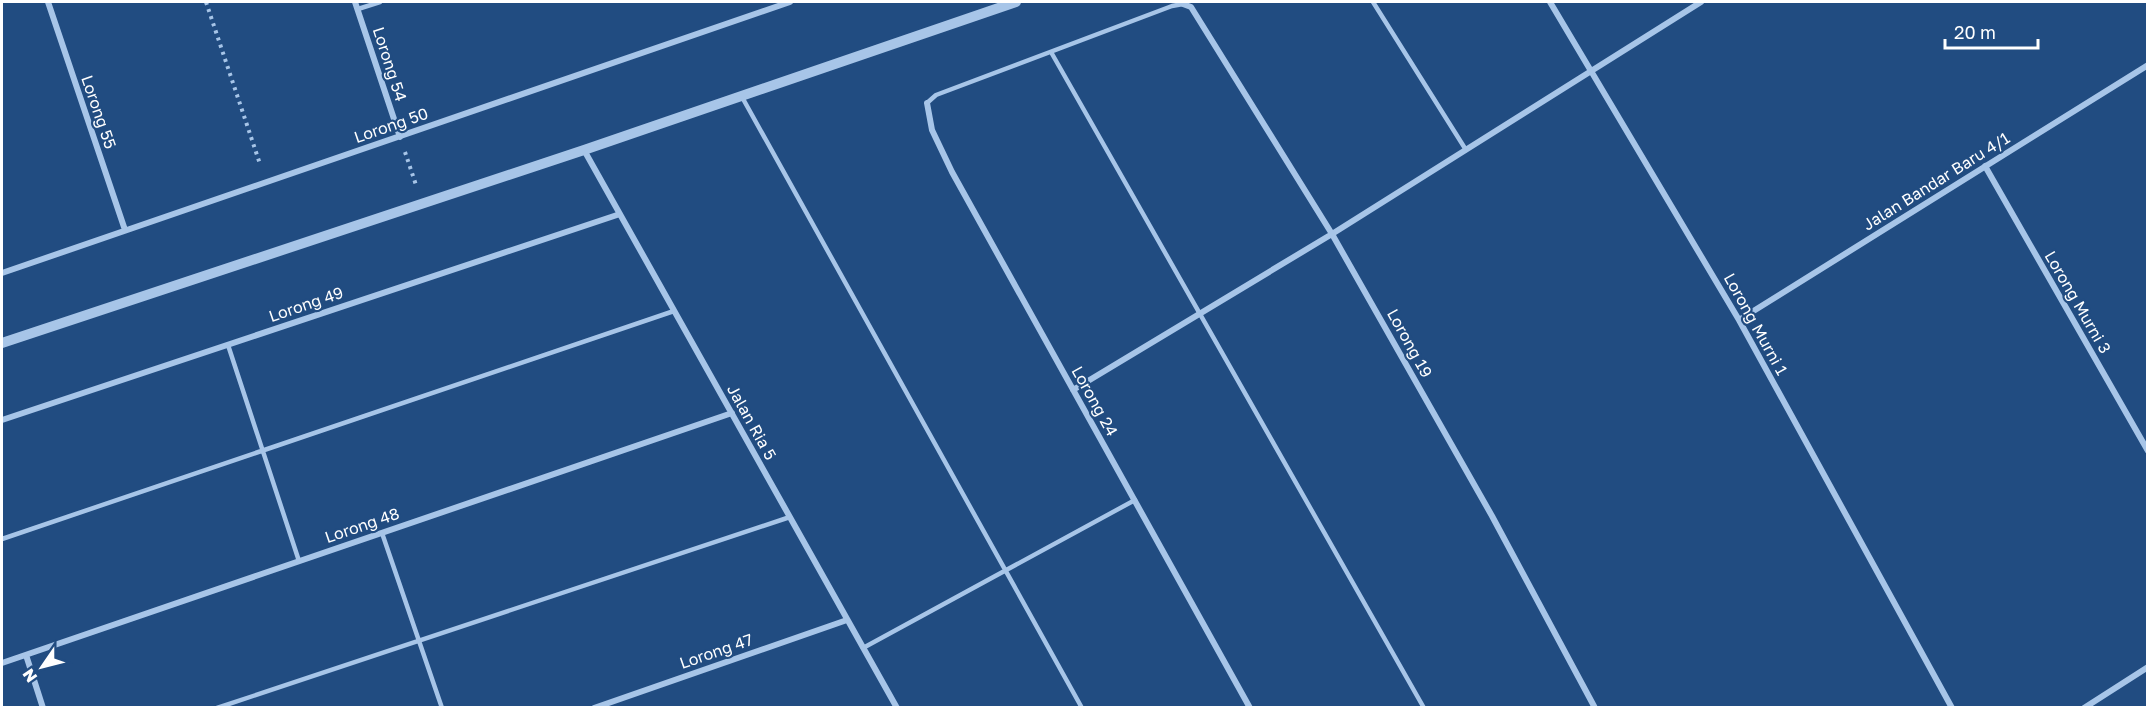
<svg xmlns="http://www.w3.org/2000/svg" width="2149" height="709" font-family="'Golos Text',sans-serif">
  <rect width="100%" height="100%" fill="#214c81"/>
  <g fill="none" stroke-linecap="round" stroke-linejoin="round">
    <path stroke="#a7c5e8" stroke-width="4" stroke-dasharray="3 4.5" stroke-linecap="butt" d="M 206,2 L 260,164
      M 405,152 L 416,185"/>
    <path stroke="#a7c5e8" stroke-width="4.5" d="M 1373,2 L 1466,150
      M 358,9 L 380,2
      M 1051,52 L 1424,708
      M 742,97 L 1082,708
      M 927,103 L 936,95 L 1172,6 L 1183,4
      M 228,345 L 299,561
      M 382,533 L 442,708
      M 2,539 L 674,311
      M 863,648 L 1135,500
      M 217,708 L 790,517"/>
    <path stroke="#a7c5e8" stroke-width="6" d="M 48,2 L 125,230
      M 355,2 L 400,137
      M 1550,2 L 1739,320 L 1952,708
      M 1183,4 L 1191,7 L 1332,234 L 1492,516 L 1595,708
      M 927,103 L 932,130 L 952,172 L 1250,708
      M 584,150 L 897,708
      M 1985,166 L 2148,451
      M 2,273 L 790,2
      M 1739,320 L 2148,65
      M 1073,390 L 1332,234 L 1701,2
      M 2,420 L 620,214
      M 26,655 L 43,708
      M 2,663 L 732,413
      M 594,708 L 847,620
      M 2084,708 L 2148,667"/>
    <path stroke="#a7c5e8" stroke-width="10" d="M 2,343 L 584,150 L 1016,2"/>
  </g>
  <g text-anchor="middle" dominant-baseline="central" stroke-width="4.5" stroke-linejoin="round" paint-order="stroke">
    <g font-size="16" fill="#fff" stroke="#214c81">
      <text transform="translate(390 64) rotate(72)">Lorong 54</text>
      <text transform="translate(99 112) rotate(71)">Lorong 55</text>
      <text transform="translate(391 125) rotate(-19)">Lorong 50</text>
      <text transform="translate(1936 181) rotate(-32)">Jalan Bandar Baru 4/1</text>
      <text transform="translate(2078 302) rotate(60)">Lorong Murni 3</text>
      <text transform="translate(306 304) rotate(-19)">Lorong 49</text>
      <text transform="translate(1756 324) rotate(61)">Lorong Murni 1</text>
      <text transform="translate(1410 343) rotate(61)">Lorong 19</text>
      <text transform="translate(1095 401) rotate(61)">Lorong 24</text>
      <text transform="translate(752 422) rotate(61)">Jalan Ria 5</text>
      <text transform="translate(362 525) rotate(-19)">Lorong 48</text>
      <text transform="translate(716 651) rotate(-19)">Lorong 47</text>
    </g>
  </g>
  <rect width="2149" height="709" fill="none" stroke="#ffffff" stroke-width="6"/>
  <g transform="translate(42 667) rotate(235)" stroke="#214c81" stroke-width="4.5" paint-order="stroke">
  <path d="M0-4.5L10 22L0 15L-10 22Z" fill="#ffffff"/>
  <text y="-9" font-size="16" font-weight="bold" text-anchor="middle" fill="#ffffff">N</text>
  </g>
  <path d="M1945 39v9h93v-9" fill="none" stroke="#ffffff" stroke-width="3"/>
  <text x="1954" y="39" font-size="18" fill="#ffffff" stroke="#214c81" stroke-width="4.5" paint-order="stroke">20 m</text>
</svg>
